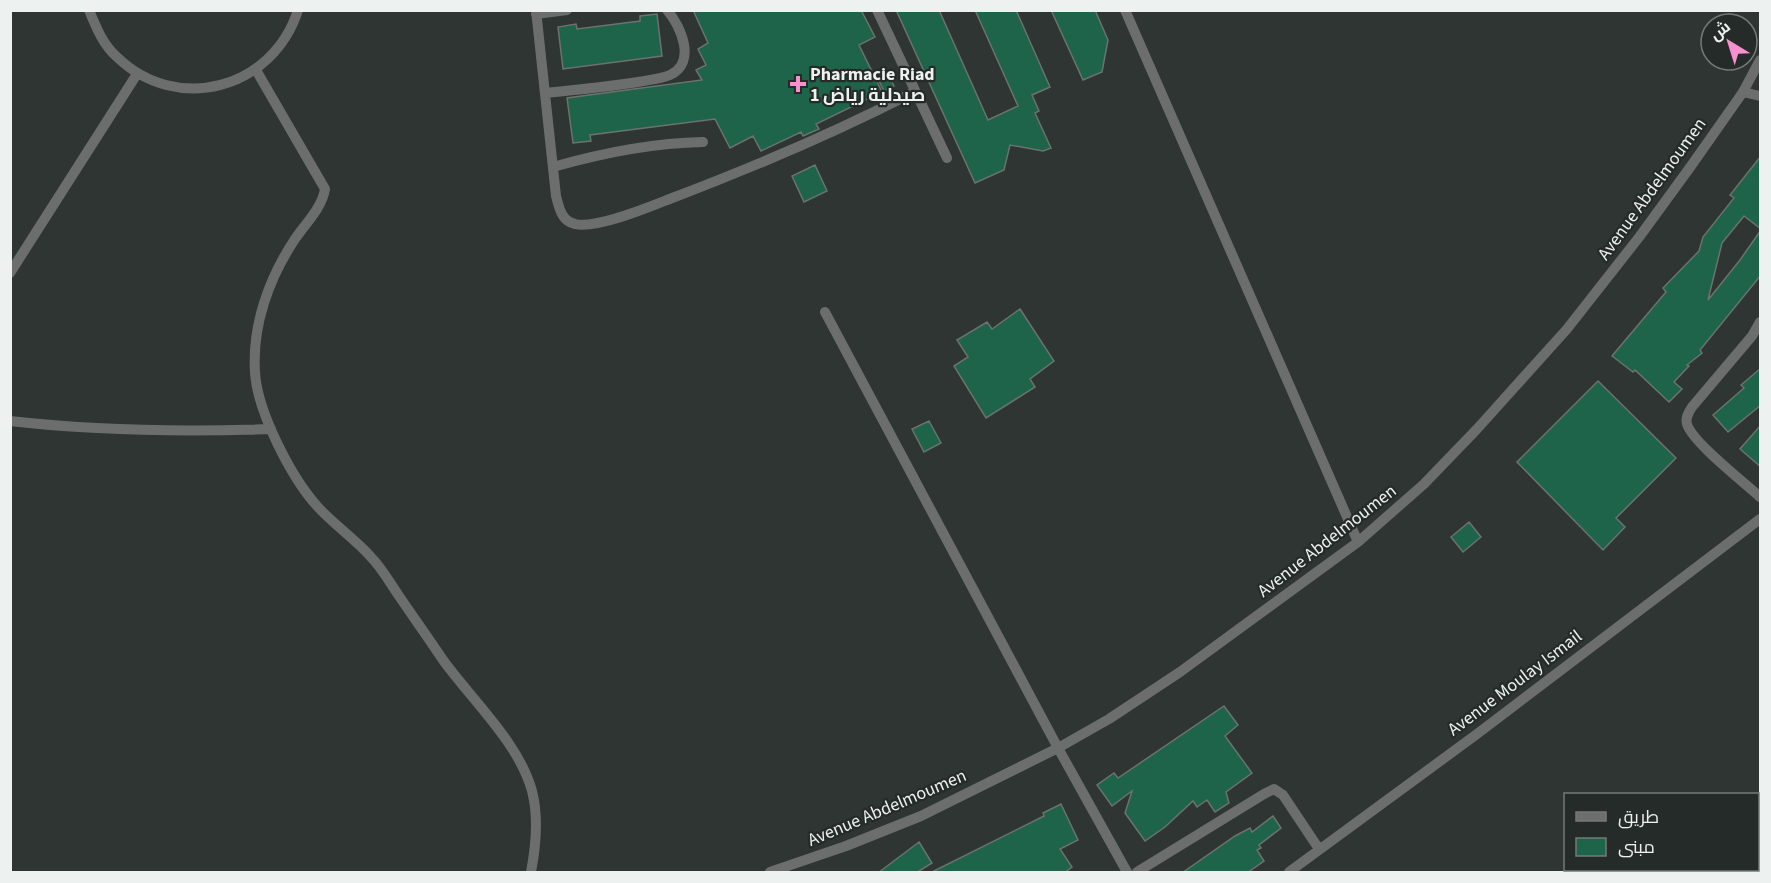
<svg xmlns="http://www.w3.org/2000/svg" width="1771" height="883" font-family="'Source Sans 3',Cairo,sans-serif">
  <rect width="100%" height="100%" fill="#2e3532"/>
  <path fill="#1e644b" stroke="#6b726f" stroke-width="1.5" d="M 693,10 L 861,10 L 875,37 L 859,45 L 882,92 L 816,124 L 819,129 L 803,136 L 801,132 L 761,151 L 753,136 L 730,148 L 715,119 L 590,135 L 591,141 L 573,143 L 567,98 L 702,80 L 696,70 L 706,65 L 698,49 L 708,43 Z
    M 896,10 L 939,10 L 988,120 L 1018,106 L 975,10 L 1016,10 L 1050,87 L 1032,95 L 1039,111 L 1035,113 L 1051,148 L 1043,151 L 1010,145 L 1004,170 L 975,183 Z
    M 1051,10 L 1095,10 L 1108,40 L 1102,72 L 1083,80 Z
    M 657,14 L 662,56 L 563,69 L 558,27 L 576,24 L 577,29 L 640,21 L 640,16 Z
    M 889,76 L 894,86 L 884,91 L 879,81 Z
    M 1761,156 L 1761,229 L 1744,216 L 1722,243 L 1708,300 L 1740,260 L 1761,230 L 1761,275 L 1700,350 L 1702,353 L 1687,365 L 1689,366 L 1674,382 L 1682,389 L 1669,402 L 1635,370 L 1633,372 L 1612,356 L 1666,292 L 1663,288 L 1699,251 L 1703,237 L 1734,198 L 1730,195 Z
    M 815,165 L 827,191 L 804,202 L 792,176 Z
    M 1020,309 L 1054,361 L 1030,379 L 1035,387 L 986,418 L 954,366 L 968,357 L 957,340 L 987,322 L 992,329 Z
    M 1761,368 L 1761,405 L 1728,432 L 1713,415 L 1744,388 L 1741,385 Z
    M 1598,381 L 1676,458 L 1616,518 L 1625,527 L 1603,550 L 1517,462 Z
    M 929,421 L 941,443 L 924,452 L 912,429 Z
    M 1761,425 L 1761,467 L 1740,449 Z
    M 1469,522 L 1481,537 L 1463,552 L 1451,537 Z
    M 1224,706 L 1238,725 L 1225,736 L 1252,773 L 1226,792 L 1229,803 L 1215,812 L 1207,800 L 1197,807 L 1193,801 L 1165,827 L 1145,841 L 1125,813 L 1132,791 L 1112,806 L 1097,785 L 1114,773 L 1118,778 Z
    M 1061,804 L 1078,840 L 1060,849 L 1072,867 L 1064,873 L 930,873 L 1044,816 L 1043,813 Z
    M 1273,816 L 1281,828 L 1259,845 L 1261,848 L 1257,850 L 1264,861 L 1247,873 L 1182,873 L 1235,836 L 1250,828 L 1252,832 Z
    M 919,842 L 932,863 L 916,873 L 878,873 Z"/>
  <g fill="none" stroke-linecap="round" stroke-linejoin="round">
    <path stroke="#6b6e6d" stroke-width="10" d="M 89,10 C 96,27 103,45 117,57 C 177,115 273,89 298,10
      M 536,10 L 556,196 C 559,207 561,221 575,224 C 595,229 647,208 667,200 C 752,168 834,133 914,92
      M 877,10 L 947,158
      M 1125,10 L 1358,542
      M 536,14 L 567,10
      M 256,70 L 325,189 C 322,208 305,224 295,239 C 269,278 252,325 255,372 C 257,411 291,477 317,506 C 333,524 354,538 370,556 C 382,568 390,583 399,596 C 414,618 429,639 443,660 C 472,700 519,743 532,791 C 539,818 536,846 531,872
      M 1743,92 L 1760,96
      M 545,93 C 576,90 607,87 638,82 C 648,80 661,79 670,75 C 697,63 681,26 667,10
      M 553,167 C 602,153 651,143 703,142
      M 10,273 L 137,74
      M 825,312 L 1058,748 L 1127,872
      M 1760,322 L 1752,336 L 1692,407 C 1689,412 1685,417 1687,424 C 1692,442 1745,483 1760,497
      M 10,421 C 98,431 184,432 271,429
      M 770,872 L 846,846 L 921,816 L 1058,748 L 1109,719 L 1180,672 L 1358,542 L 1424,484 L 1477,429 L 1567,329 L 1640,236 L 1691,166 L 1743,92 L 1760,60
      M 1137,872 L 1264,794 L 1274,789 L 1283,795 L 1319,849
      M 1289,872 L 1477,734 L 1760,519"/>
  </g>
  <path fill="#f790ce" stroke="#252b28" stroke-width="2" d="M795 75h6v6h6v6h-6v6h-6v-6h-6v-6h6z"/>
  <g text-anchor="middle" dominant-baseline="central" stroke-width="4.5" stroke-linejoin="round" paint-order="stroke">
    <g font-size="18" font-weight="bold" fill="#edf1ef" stroke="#252b28" text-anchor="start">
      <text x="810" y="74">Pharmacie Riad<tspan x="810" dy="21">1 صيدلية رياض</tspan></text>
    </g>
    <g font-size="18" fill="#edf1ef" stroke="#252b28">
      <text transform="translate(1652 189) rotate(-54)">Avenue Abdelmoumen</text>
      <text transform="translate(1327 541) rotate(-38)">Avenue Abdelmoumen</text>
      <text transform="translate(1515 683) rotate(-37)">Avenue Moulay Ismail</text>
      <text transform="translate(887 808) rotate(-23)">Avenue Abdelmoumen</text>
    </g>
  </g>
  <rect width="1771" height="883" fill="none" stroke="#edf1ef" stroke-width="24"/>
  <rect x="1564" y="793" width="195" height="78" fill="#252b28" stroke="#757a78" stroke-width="1.5"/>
  <rect x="1576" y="812" width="30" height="9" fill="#6b6e6d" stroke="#757a78" stroke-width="1.5"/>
  <text x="1618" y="823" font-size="18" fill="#edf1ef">طريق</text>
  <rect x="1576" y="838" width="30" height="18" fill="#1e644b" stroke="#757a78" stroke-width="1.5"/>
  <text x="1618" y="853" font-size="18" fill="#edf1ef">مبنى</text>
  <g transform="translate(1729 42) rotate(322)"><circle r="28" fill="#252b28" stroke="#757a78" stroke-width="1.5"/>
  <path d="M0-4.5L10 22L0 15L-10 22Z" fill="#f790ce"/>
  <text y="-9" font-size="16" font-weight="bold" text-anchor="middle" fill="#edf1ef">ش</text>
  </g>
</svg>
